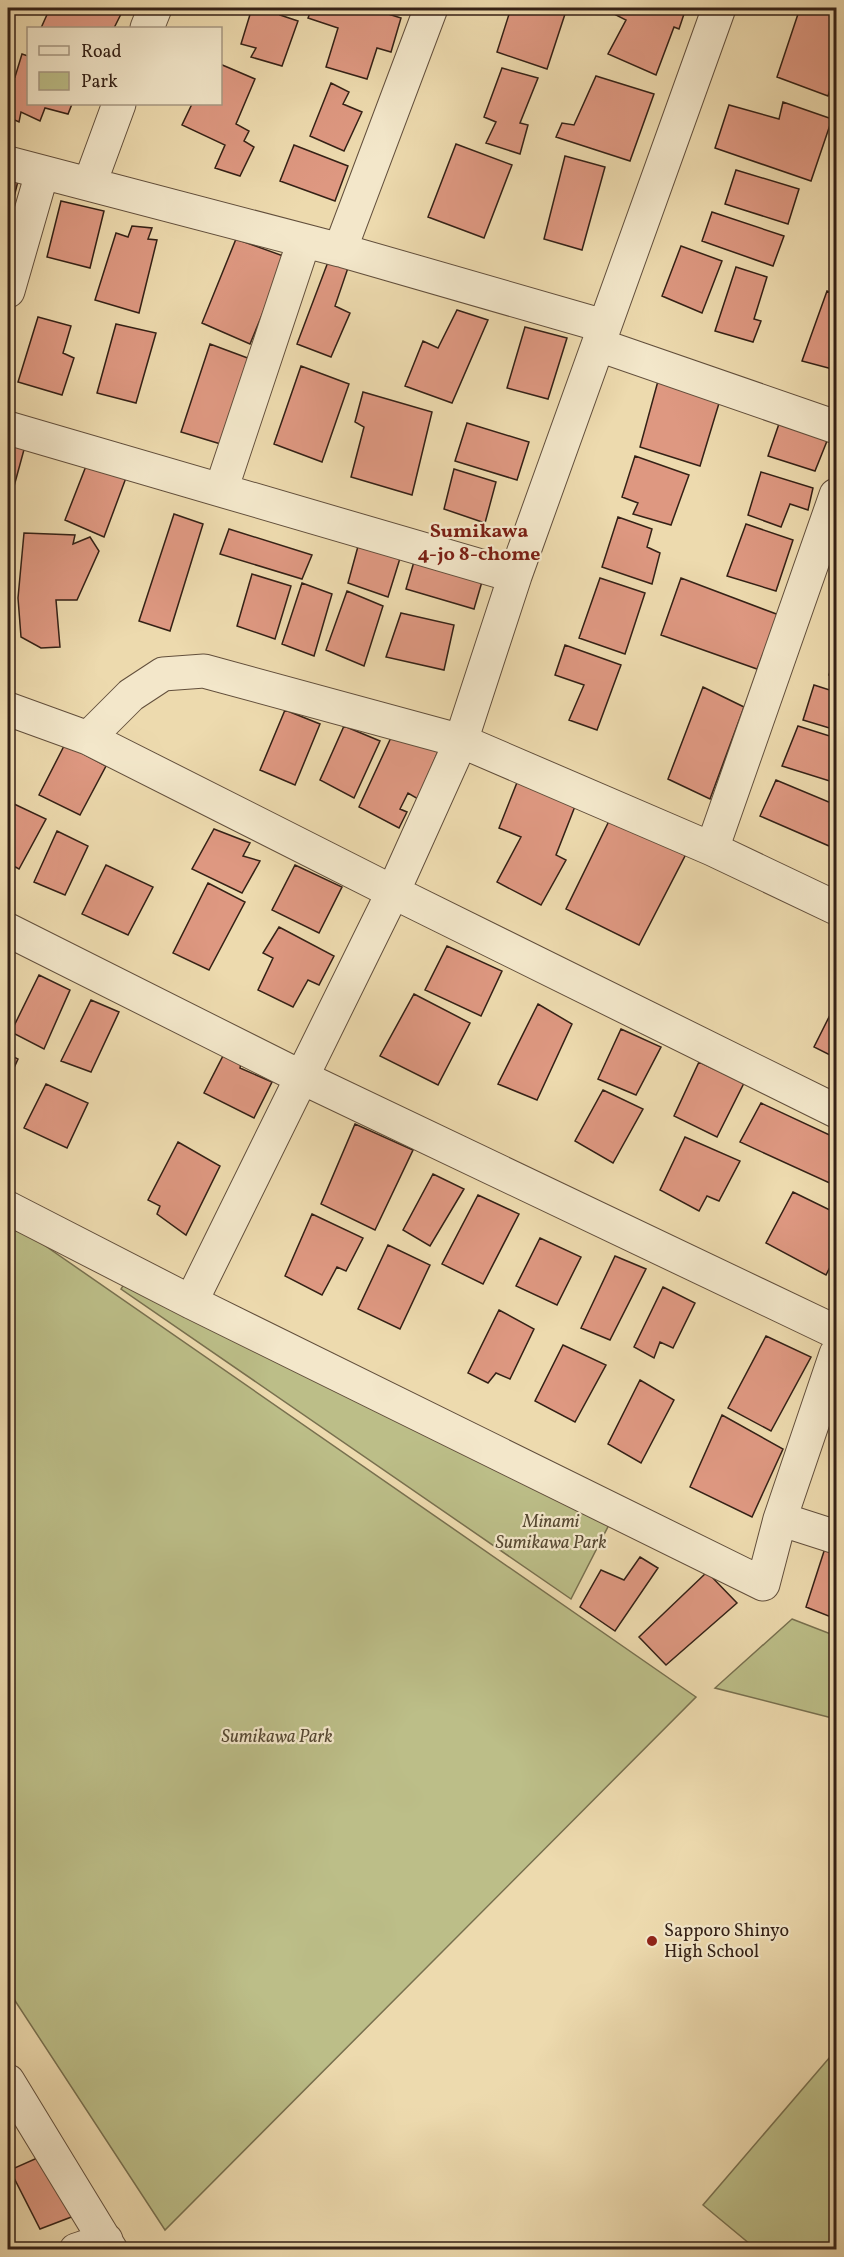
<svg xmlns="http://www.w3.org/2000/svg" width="844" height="2257" font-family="Vollkorn,serif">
  <rect width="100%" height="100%" fill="#eddaae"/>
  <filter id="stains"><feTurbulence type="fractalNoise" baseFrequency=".00333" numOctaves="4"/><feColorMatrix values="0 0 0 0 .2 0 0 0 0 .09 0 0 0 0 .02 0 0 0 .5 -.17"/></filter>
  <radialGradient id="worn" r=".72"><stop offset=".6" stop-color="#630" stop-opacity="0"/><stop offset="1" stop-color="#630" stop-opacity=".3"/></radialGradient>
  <path fill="#bcbe88" stroke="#78704f" stroke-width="1.5" d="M 8,1220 L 696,1697 L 165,2230 L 8,1990 Z
    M 135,1267 L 614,1515 L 571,1599 L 121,1289 Z
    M 792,1619 L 836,1636 L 836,1719 L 715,1688 Z
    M 836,2050 L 836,2249 L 756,2249 L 703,2205 Z"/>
  <path fill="#de9881" stroke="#342116" stroke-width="1.5" d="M 8,8 L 16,8 L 8,35 Z
    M 50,8 L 124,8 L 114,28 L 41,28 Z
    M 252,8 L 283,8 L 280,15 L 298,21 L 282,66 L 251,57 L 256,48 L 241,44 Z
    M 312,8 L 369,8 L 401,18 L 391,52 L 377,48 L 367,79 L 326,67 L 338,28 L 308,18 Z
    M 511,8 L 567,8 L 547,69 L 497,52 Z
    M 612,8 L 686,8 L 679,29 L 674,27 L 656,75 L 608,54 L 626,20 L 610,12 Z
    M 800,8 L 836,8 L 836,71 L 828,96 L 777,77 Z
    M 22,54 L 28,56 L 28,104 L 72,104 L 68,114 L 45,108 L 40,121 L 21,112 L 19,122 L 8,117 L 8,74 L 15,77 Z
    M 220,64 L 255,79 L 236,124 L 249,131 L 244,141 L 254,147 L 240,176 L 215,168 L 225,145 L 182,125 L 192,104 L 220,104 Z
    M 502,68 L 538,78 L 520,123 L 528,125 L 520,154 L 486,143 L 496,122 L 484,117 Z
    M 596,76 L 654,94 L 630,161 L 556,137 L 562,123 L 574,125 Z
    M 331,83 L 349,92 L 343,104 L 362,112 L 344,151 L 310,136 Z
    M 783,102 L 832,119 L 811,181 L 715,148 L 729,105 L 779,119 Z
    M 456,144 L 512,165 L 484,238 L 428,217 Z
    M 294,145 L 348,166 L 335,201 L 280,181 Z
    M 565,156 L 605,167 L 582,250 L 544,239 Z
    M 736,170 L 799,189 L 788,224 L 725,204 Z
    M 8,171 L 20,173 L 8,221 Z
    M 61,201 L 104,211 L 90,268 L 47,257 Z
    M 712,212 L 784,236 L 773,266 L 702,241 Z
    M 132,226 L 152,228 L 148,239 L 157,240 L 139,313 L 95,300 L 116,233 L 128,237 Z
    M 236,239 L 286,257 L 250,344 L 202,323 Z
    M 681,246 L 722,261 L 702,313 L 662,296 Z
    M 331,254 L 350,262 L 335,306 L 350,313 L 331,357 L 297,344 Z
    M 736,267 L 767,277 L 754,319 L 761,321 L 753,342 L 715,331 Z
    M 827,291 L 836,295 L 836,370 L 802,361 Z
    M 457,310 L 488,320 L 452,403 L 405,386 L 423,341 L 438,348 Z
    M 38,317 L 71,326 L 63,353 L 74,358 L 62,395 L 18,382 Z
    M 116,324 L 156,333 L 136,403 L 97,393 Z
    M 525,327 L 567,338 L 548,399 L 507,388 Z
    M 210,344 L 253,360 L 224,445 L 181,432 Z
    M 301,366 L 349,384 L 322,462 L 274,444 Z
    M 658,381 L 720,400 L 700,466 L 640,447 Z
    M 363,392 L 432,412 L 412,495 L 351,477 L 364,427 L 355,422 Z
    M 782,415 L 831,431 L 815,471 L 768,456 Z
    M 8,417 L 31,424 L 13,490 L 8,488 Z
    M 467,423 L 529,442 L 517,480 L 455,461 Z
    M 95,443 L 133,459 L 104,537 L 65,520 Z
    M 635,456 L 689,475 L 671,525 L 633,514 L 638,503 L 622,497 Z
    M 454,469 L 496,482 L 485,523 L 444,509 Z
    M 761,472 L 813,488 L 808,510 L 790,504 L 781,527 L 748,515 Z
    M 174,514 L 203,524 L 170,631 L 139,621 Z
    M 618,517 L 652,529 L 647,547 L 660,553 L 652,584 L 602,567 Z
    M 746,524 L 793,540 L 776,591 L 727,576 Z
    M 363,528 L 406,539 L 388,597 L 348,583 Z
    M 229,529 L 312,555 L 302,579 L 220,554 Z
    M 24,533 L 75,535 L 73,544 L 90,537 L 99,551 L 77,600 L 56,600 L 60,647 L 41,648 L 21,637 L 18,598 Z
    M 418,548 L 486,568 L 474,609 L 406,589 Z
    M 252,574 L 291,586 L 275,639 L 237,626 Z
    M 600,578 L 645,593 L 625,654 L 579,638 Z
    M 681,578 L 779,615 L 757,669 L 661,635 Z
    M 302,583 L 332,594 L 314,656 L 282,644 Z
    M 347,591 L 383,606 L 364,666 L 326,650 Z
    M 401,613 L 454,625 L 444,670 L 386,657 Z
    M 565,645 L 621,665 L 597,730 L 569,720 L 584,685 L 555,675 Z
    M 836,652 L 836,677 L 829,675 Z
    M 814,685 L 836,692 L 836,730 L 803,720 Z
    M 703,687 L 744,707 L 710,799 L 668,779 Z
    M 285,710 L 320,724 L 295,785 L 260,770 Z
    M 400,718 L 442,742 L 418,799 L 408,793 L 400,809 L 407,812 L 399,828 L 359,807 Z
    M 344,726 L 380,741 L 354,798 L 320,780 Z
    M 798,726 L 836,738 L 836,783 L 782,766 Z
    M 65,744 L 106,766 L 80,815 L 39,795 Z
    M 520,775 L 581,791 L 556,855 L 566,860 L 541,905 L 497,882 L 521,837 L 499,828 Z
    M 776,780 L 836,805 L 836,849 L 760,816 Z
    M 12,803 L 46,819 L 19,869 L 8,863 L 8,811 Z
    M 610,819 L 686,854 L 639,945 L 566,909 Z
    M 214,829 L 250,843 L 243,856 L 260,861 L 242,893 L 192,869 Z
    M 57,831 L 88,846 L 65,895 L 34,882 Z
    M 106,865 L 153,887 L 128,935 L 82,914 Z
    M 295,865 L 342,887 L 319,933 L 272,910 Z
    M 208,883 L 245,902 L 209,970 L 173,953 Z
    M 279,927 L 334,956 L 319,985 L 308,980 L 293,1007 L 258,990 L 273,958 L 263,953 Z
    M 447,946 L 502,971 L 481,1016 L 425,990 Z
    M 39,975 L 70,990 L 44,1049 L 11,1032 Z
    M 414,994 L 470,1023 L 438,1085 L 380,1056 Z
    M 91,1000 L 119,1012 L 91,1072 L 61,1061 Z
    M 836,1003 L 836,1058 L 814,1047 Z
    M 538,1004 L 572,1024 L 537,1100 L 498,1084 Z
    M 621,1029 L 661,1047 L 636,1095 L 598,1079 Z
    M 8,1054 L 18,1059 L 8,1081 Z
    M 224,1054 L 242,1059 L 240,1068 L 272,1082 L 254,1118 L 204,1093 Z
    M 699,1062 L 744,1083 L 717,1137 L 674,1116 Z
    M 46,1084 L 88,1103 L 67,1148 L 24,1128 Z
    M 603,1090 L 643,1109 L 613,1163 L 575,1141 Z
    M 761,1103 L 836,1138 L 836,1180 L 834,1185 L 740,1142 Z
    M 355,1124 L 413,1150 L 375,1230 L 321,1204 Z
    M 685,1137 L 740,1161 L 719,1201 L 707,1196 L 699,1211 L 660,1190 Z
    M 178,1142 L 220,1166 L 186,1235 L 157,1214 L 160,1206 L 148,1200 Z
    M 433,1174 L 464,1189 L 430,1246 L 403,1230 Z
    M 793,1192 L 836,1213 L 836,1255 L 826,1275 L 766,1243 Z
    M 478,1195 L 519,1214 L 483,1284 L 442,1264 Z
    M 312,1214 L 363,1238 L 346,1271 L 337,1267 L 322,1295 L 285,1276 Z
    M 540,1238 L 581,1257 L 557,1305 L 516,1286 Z
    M 388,1245 L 430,1265 L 400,1329 L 358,1309 Z
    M 615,1256 L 646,1269 L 610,1340 L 581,1328 Z
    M 663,1287 L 695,1303 L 673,1348 L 660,1342 L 654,1358 L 634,1347 Z
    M 499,1310 L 534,1329 L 510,1379 L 496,1373 L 488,1383 L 468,1373 Z
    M 766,1336 L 811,1357 L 771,1431 L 728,1408 Z
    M 563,1345 L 606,1365 L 575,1422 L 535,1401 Z
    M 640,1380 L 674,1400 L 641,1463 L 608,1444 Z
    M 722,1415 L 783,1449 L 752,1517 L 690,1487 Z
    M 827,1542 L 836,1545 L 836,1619 L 806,1607 Z
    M 640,1557 L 658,1568 L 615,1631 L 580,1607 L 601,1570 L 624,1580 Z
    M 707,1572 L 737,1603 L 666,1665 L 639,1637 Z
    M 53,2151 L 87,2211 L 40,2229 L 10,2170 Z"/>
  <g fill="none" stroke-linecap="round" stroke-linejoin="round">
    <g stroke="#624f3c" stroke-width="35">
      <path id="street" d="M 147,28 L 155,8
        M 8,163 L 340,250 L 604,326
        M 90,183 L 119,104
        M 340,250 L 431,8
        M 8,291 L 42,173
        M 599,345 L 836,427
        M 8,428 L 515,576
        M 221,490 L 304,241
        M 8,709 L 88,738 L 393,892 L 836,1111
        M 88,738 L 131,695 L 163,674 L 204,671 L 461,741 L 712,849 L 836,908
        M 712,849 L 836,495
        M 8,930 L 303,1078 L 836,1332
        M 8,1208 L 191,1302 L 763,1584 L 780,1519 L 836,1354
        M 191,1302 L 393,892 L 461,741 L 515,576 L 719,8
        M 780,1519 L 836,1537
        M 8,2081 L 111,2250
        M 76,2250 L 106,2240"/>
    </g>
    <use href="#street" stroke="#f3e7ca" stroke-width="33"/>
  </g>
  <circle fill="#8f2418" stroke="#f3e7ca" stroke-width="2" cx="652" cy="1941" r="6"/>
  <g text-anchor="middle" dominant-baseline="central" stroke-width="4.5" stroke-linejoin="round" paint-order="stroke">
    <g font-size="18" font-style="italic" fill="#564832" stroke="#f3e7ca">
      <text x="551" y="1522">Minami<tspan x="551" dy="21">Sumikawa Park</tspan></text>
      <text x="277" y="1737">Sumikawa Park</text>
    </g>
    <g font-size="18" fill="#342116" stroke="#f3e7ca" text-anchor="start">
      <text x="664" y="1931">Sapporo Shinyo<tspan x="664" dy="21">High School</tspan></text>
    </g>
    <g font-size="20" font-weight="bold" fill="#7a1f14" stroke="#f3e7ca">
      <text x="479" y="532">Sumikawa<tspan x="479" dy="23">4-jo 8-chome</tspan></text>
    </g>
  </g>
  <rect width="844" height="2257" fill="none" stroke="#eddaae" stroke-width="30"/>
  <rect x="9" y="9" width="826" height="2239" fill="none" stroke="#342116" stroke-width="3"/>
  <rect x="15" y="15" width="814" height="2227" fill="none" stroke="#342116" stroke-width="1.5"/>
  <rect x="27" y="27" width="195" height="78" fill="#f3e7ca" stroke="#a79882" stroke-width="1.5"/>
  <rect x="39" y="46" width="30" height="9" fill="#f3e7ca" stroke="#a79882" stroke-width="1.5"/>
  <text x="81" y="57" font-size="18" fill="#342116">Road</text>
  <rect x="39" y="72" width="30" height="18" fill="#bcbe88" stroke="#a79882" stroke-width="1.5"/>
  <text x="81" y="87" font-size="18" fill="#342116">Park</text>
  <rect width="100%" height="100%" filter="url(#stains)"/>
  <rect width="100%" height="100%" fill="url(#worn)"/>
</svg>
